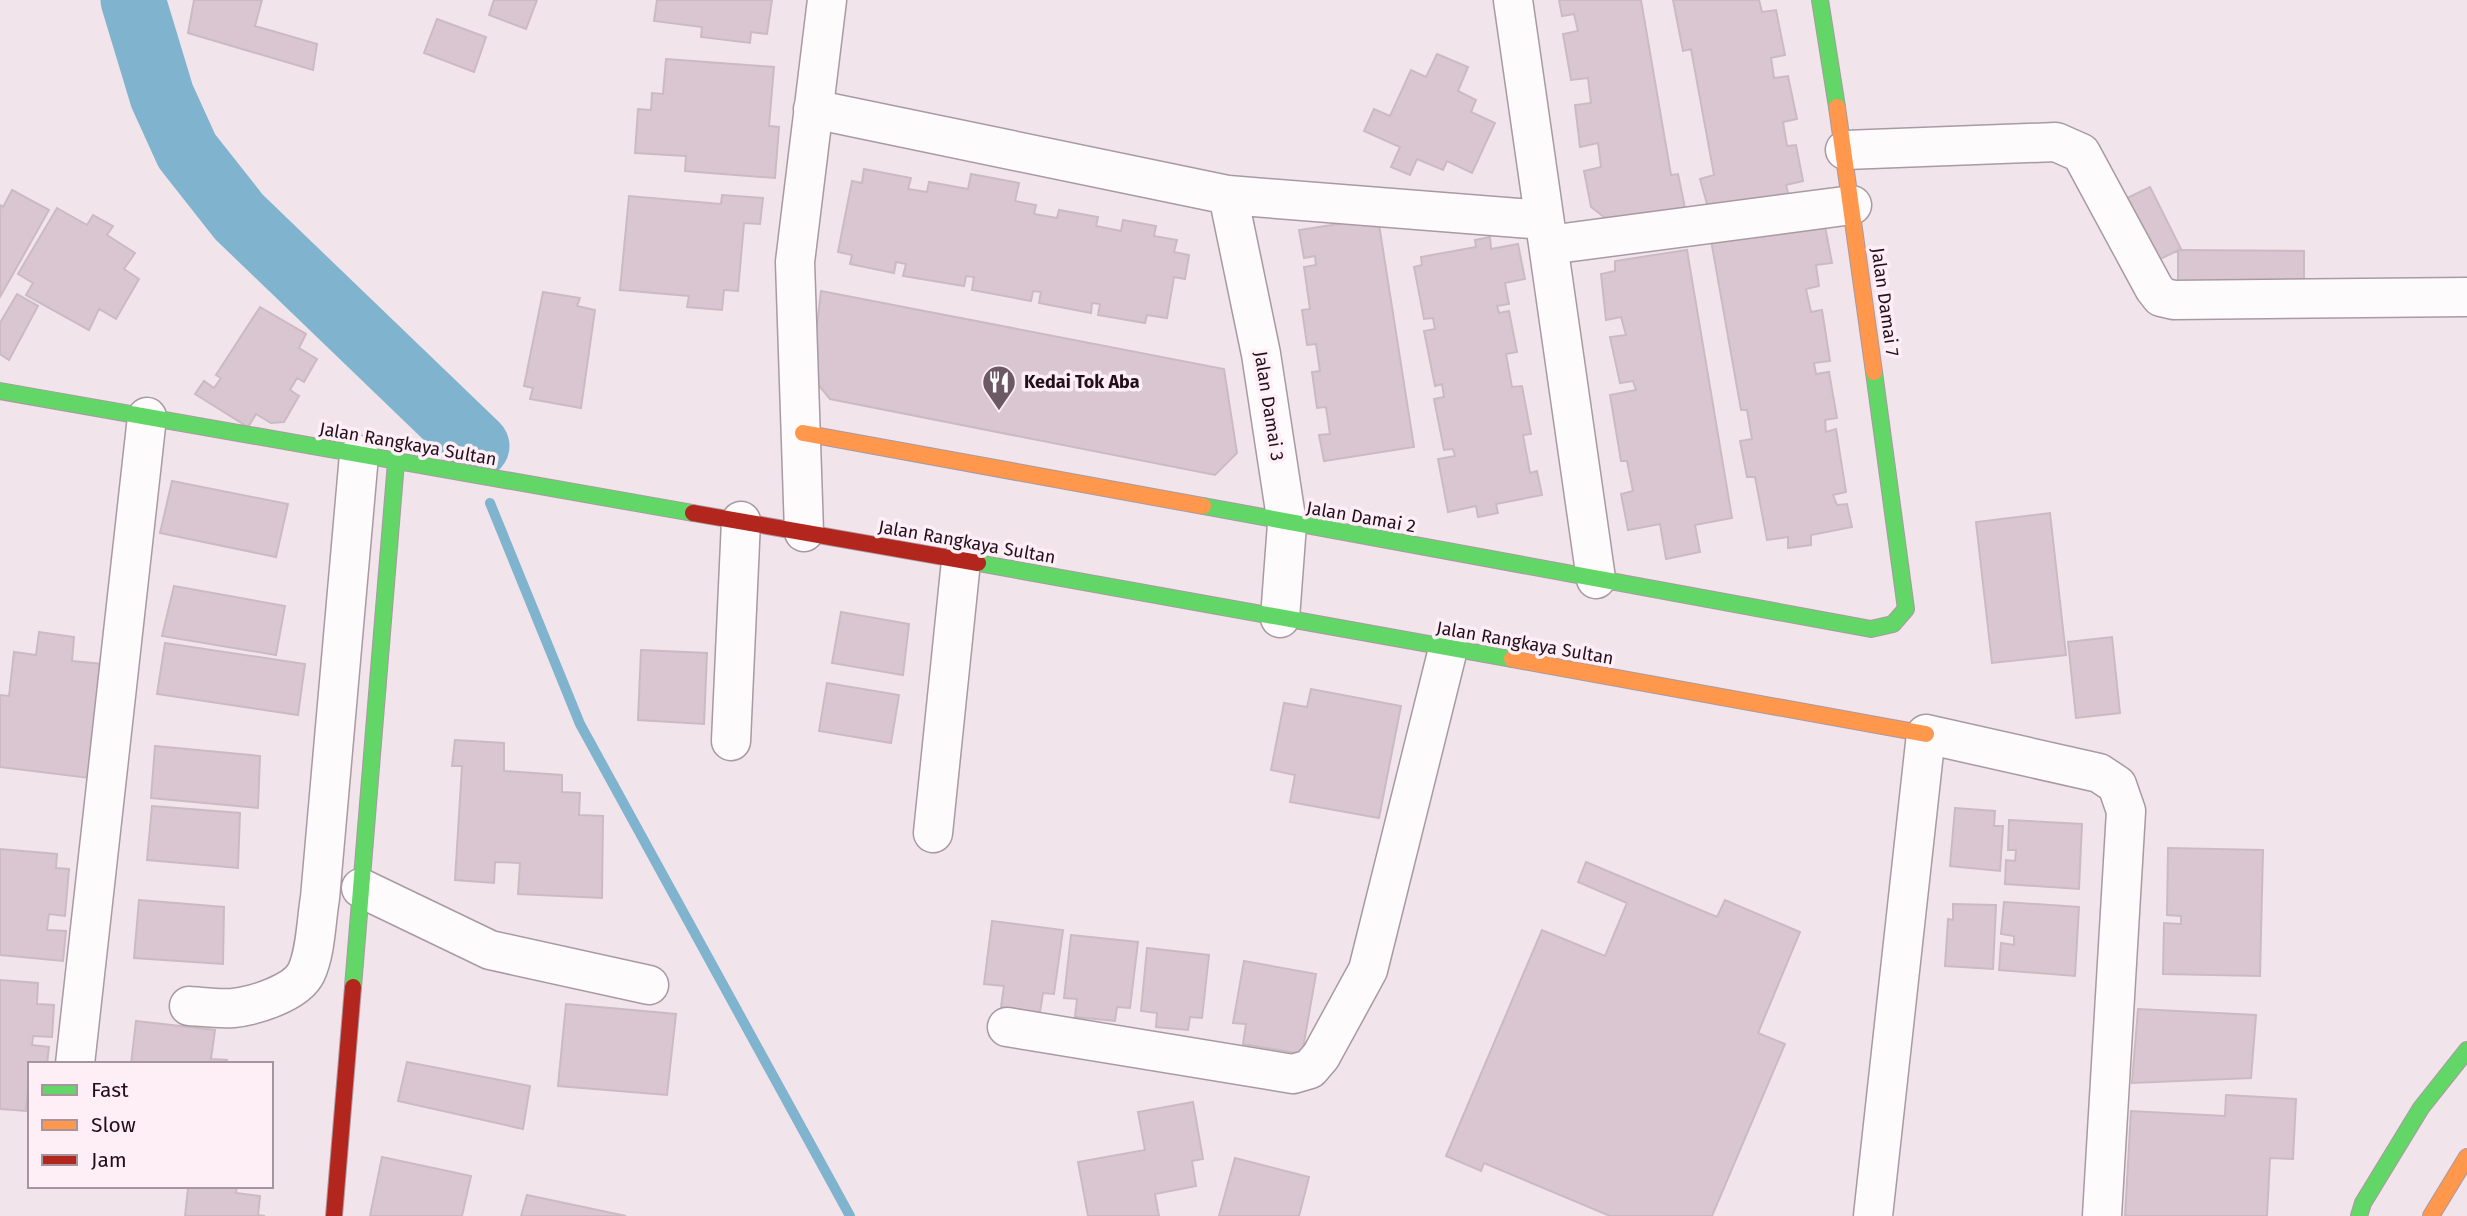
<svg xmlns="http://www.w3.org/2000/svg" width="2467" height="1216" font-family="'Fira Sans',sans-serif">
  <rect width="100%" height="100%" fill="#f2e4eb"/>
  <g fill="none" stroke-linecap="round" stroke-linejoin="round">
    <path stroke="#80b4ce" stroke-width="10" d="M 490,503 L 580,724 L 850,1216"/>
    <path stroke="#80b4ce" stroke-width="65" d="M 133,0 L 162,96 L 187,151 L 239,217 L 477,446"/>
  </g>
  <path fill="#dac6d0" stroke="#ccbac3" stroke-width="2" d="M 194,0 L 262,0 L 255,26 L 317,44 L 313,70 L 188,33 Z
    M 494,0 L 537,0 L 526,29 L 489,15 Z
    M 657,0 L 772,0 L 767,34 L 751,32 L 750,43 L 701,37 L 702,27 L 654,21 Z
    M 1559,0 L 1641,0 L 1671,175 L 1678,174 L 1685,208 L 1609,221 L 1591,207 L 1584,171 L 1601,167 L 1598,143 L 1580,147 L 1575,105 L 1591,103 L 1588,78 L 1571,80 L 1563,34 L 1578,31 L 1574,14 L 1562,16 Z
    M 1673,0 L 1759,0 L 1762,12 L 1776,10 L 1785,55 L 1771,58 L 1774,78 L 1788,76 L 1797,119 L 1783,122 L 1787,146 L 1796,145 L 1803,181 L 1786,185 L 1789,197 L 1709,211 L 1700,179 L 1714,175 L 1691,49 L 1683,51 Z
    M 437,19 L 486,37 L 474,72 L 424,53 Z
    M 1437,54 L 1468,67 L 1458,91 L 1476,100 L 1471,112 L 1495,123 L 1472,173 L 1447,161 L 1443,170 L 1417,159 L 1410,175 L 1391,167 L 1400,147 L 1364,131 L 1374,109 L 1390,116 L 1411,70 L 1426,77 Z
    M 666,59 L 774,67 L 769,126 L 779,127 L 775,178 L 685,171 L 686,156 L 635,153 L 638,109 L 651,110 L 652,93 L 663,94 Z
    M 864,169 L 911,178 L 908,189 L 927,192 L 929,182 L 968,189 L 971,174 L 1019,183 L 1015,201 L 1036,205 L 1034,214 L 1057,218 L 1059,210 L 1098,217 L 1096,226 L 1121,231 L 1123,220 L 1156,226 L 1154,236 L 1177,240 L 1174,252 L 1189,255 L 1185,279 L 1174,277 L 1167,318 L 1147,315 L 1145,323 L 1098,315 L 1100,304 L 1092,303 L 1091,313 L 1039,303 L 1041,292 L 1033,291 L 1031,301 L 972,290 L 974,277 L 966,276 L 964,286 L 903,276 L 906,264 L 896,262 L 894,273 L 850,264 L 852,255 L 838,252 L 852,181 L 862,183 Z
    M 2150,187 L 2181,249 L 2154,262 L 2123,200 Z
    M 12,190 L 49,210 L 0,297 L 0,205 L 3,207 Z
    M 722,195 L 763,198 L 760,224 L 744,223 L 738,291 L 724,290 L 722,310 L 687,307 L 689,296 L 620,290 L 629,196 L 721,204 Z
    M 57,208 L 87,225 L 93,215 L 113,226 L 107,235 L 135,253 L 124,269 L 139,279 L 116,319 L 99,309 L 89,330 L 26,295 L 33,283 L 18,274 Z
    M 1378,218 L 1414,447 L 1324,461 L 1319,435 L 1330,434 L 1326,407 L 1317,408 L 1312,372 L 1320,371 L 1316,344 L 1307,345 L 1302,310 L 1310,309 L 1304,267 L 1316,265 L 1315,256 L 1304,258 L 1299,230 Z
    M 1825,226 L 1832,263 L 1816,265 L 1819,286 L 1806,289 L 1811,312 L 1822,310 L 1830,361 L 1814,363 L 1816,374 L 1829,372 L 1837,418 L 1825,420 L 1826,432 L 1836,429 L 1846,492 L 1833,495 L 1837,505 L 1847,504 L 1852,527 L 1811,535 L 1811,545 L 1788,548 L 1788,537 L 1767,540 L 1755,477 L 1747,477 L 1740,441 L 1752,439 L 1747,410 L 1741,410 L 1711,240 Z
    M 1490,237 L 1491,249 L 1518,244 L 1525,279 L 1505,283 L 1509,304 L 1497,306 L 1499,313 L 1509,311 L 1517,352 L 1506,354 L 1512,387 L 1522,386 L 1531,434 L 1523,435 L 1530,473 L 1537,471 L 1542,495 L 1496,504 L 1498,513 L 1478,517 L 1476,506 L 1448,512 L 1438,459 L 1455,456 L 1453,449 L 1444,450 L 1434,399 L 1444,397 L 1442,384 L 1435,386 L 1424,331 L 1435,329 L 1433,318 L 1424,319 L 1414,267 L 1422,265 L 1421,257 L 1476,247 L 1475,240 Z
    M 1687,250 L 1732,518 L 1695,525 L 1700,552 L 1666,559 L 1660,524 L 1628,530 L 1621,494 L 1633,491 L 1627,461 L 1621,461 L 1610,395 L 1636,390 L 1633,381 L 1620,383 L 1610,337 L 1626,335 L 1621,317 L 1606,320 L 1601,274 L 1615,271 L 1615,261 Z
    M 2178,250 L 2304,251 L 2304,287 L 2178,286 Z
    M 821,291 L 1224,369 L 1237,453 L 1215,475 L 830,399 L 811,376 Z
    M 543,292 L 580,298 L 577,306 L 595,310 L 581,408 L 530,399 L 533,388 L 524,386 Z
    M 17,294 L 38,306 L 9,360 L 0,354 L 0,323 Z
    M 260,307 L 306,334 L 299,348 L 317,359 L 304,382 L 297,378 L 290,390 L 299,396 L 284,422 L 271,423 L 256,414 L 248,427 L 195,394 L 204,381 L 214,388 L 221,378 L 216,375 Z
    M 172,481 L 288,504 L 276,557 L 160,533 Z
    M 2050,513 L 2066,655 L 1992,663 L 1976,522 Z
    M 174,586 L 285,606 L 276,655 L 162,636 Z
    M 841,612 L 909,624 L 903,675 L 832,663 Z
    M 39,632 L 74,637 L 72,661 L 103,664 L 89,778 L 0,767 L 0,695 L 9,696 L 14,652 L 36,655 Z
    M 2112,637 L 2120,713 L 2076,718 L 2068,642 Z
    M 165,643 L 305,664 L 298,715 L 157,694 Z
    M 641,650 L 707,653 L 704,724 L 638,720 Z
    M 827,683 L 899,695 L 891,743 L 819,731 Z
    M 1311,689 L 1401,706 L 1379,818 L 1290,802 L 1295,775 L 1271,770 L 1284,703 L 1307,707 Z
    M 455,740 L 504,743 L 504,771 L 562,775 L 562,792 L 580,793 L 579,815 L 603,816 L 602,898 L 518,894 L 520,863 L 495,862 L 494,883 L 455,880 L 462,766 L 452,766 Z
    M 155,746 L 260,756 L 258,808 L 151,798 Z
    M 152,806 L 240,813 L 238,868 L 147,860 Z
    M 1955,808 L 1995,811 L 1994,826 L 2003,826 L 2000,871 L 1950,866 Z
    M 2009,820 L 2082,824 L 2079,889 L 2005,884 L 2006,860 L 2015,861 L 2016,850 L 2008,850 Z
    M 2168,848 L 2263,850 L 2260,976 L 2163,974 L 2164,923 L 2181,924 L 2181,916 L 2167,915 Z
    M 0,849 L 57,854 L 56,868 L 69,869 L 65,916 L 49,914 L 47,930 L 66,931 L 63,961 L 0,955 Z
    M 1586,862 L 1717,917 L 1725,900 L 1800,932 L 1758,1033 L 1785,1044 L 1712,1216 L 1610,1216 L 1484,1163 L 1481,1171 L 1446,1156 L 1542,930 L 1605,956 L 1627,903 L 1578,882 Z
    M 139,900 L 224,907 L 223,964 L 134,958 Z
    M 2004,902 L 2079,907 L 2075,976 L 1999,970 L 2001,943 L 2014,945 L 2014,936 L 2001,934 Z
    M 1953,904 L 1996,905 L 1993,969 L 1945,966 L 1948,919 L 1953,920 Z
    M 992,921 L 1063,930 L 1054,994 L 1043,993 L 1040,1012 L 1001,1007 L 1004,986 L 984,984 Z
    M 1071,935 L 1138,942 L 1130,1008 L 1117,1007 L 1115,1021 L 1075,1017 L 1077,999 L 1064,998 Z
    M 1147,948 L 1209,955 L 1202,1018 L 1190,1017 L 1188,1030 L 1156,1027 L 1157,1013 L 1141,1011 Z
    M 1244,961 L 1316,974 L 1302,1054 L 1243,1044 L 1246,1024 L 1233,1023 Z
    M 0,980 L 38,983 L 37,1004 L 54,1005 L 52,1037 L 33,1036 L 32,1045 L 49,1047 L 47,1064 L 30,1064 L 26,1111 L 0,1109 Z
    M 566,1004 L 676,1014 L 667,1095 L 558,1086 Z
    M 2138,1009 L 2256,1015 L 2251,1078 L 2132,1083 Z
    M 136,1021 L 215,1030 L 211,1059 L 227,1060 L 226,1064 L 131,1064 Z
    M 407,1062 L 530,1086 L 523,1129 L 398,1101 Z
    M 2226,1095 L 2296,1099 L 2293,1159 L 2270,1158 L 2267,1216 L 2125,1216 L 2131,1111 L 2225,1116 Z
    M 1193,1102 L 1203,1159 L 1192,1161 L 1196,1186 L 1155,1194 L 1159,1216 L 1088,1216 L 1078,1162 L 1145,1150 L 1138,1112 Z
    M 382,1157 L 471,1176 L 462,1216 L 370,1216 Z
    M 1235,1158 L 1309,1177 L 1299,1216 L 1219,1216 Z
    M 175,1186 L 237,1186 L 236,1193 L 260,1196 L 258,1215 L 265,1216 L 185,1216 L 188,1188 Z
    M 527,1195 L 626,1216 L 521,1216 Z"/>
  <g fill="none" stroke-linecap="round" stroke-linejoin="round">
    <g stroke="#a999a2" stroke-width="41">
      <path id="street" d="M 1513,0 L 1596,579
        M 813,109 L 1228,195 L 1544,220
        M 1845,150 L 2056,142 L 2081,153 L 2154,288 L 2161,297 L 2174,300 L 2467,297
        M 1228,195 L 1261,354 L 1287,524 L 1280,618
        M 1549,245 L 1852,205
        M 804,532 L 795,262 L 827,0
        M 731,741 L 741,521
        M 933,833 L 961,561
        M 361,888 L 490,950 L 649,985
        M 189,1006 C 204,1007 219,1009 233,1008 C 254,1006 296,993 306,973 C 316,952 316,921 320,898 L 359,455
        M 1007,1027 L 1293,1074 L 1310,1069 L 1321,1056 L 1368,970 L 1448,649
        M 75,1064 L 147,417
        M 1873,1216 L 1926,734 L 2099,773 L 2117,785 L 2126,811 L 2102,1216"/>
    </g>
    <g stroke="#a999a2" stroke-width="18">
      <path id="fast" d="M 1820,0 L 1837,107
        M 0,391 L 693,513
        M 1203,506 L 1871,629 L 1893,624 L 1906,609 L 1874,372
        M 978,563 L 1512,659
        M 353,987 L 396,462
        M 2359,1216 L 2363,1203 L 2421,1108 L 2467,1050"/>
    </g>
    <g stroke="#a999a2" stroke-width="18">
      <path id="slow" d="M 1837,107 L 1874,372
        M 803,433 L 1203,506
        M 1512,659 L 1926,734
        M 2431,1216 L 2467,1157"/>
    </g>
    <g stroke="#a999a2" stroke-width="18">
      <path id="jam" d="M 693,513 L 978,563
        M 334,1216 L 353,987"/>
    </g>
    <use href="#street" stroke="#fdfbfc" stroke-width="38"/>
    <use href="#fast" stroke="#63d668" stroke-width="16"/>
    <use href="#slow" stroke="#ff974d" stroke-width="16"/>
    <use href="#jam" stroke="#b3261e" stroke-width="16"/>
  </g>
  <defs>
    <g id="restaurant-pin" transform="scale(1.75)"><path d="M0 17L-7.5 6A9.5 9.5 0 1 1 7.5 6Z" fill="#6c5964" stroke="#fdeff5"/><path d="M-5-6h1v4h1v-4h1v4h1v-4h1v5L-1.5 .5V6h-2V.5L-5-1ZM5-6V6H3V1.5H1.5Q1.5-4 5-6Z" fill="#fff"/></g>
  </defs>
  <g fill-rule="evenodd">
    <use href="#restaurant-pin" x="999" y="382"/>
  </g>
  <g text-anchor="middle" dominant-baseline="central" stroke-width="7" stroke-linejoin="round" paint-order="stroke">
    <g font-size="18" fill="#240e1b" stroke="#fdeff5">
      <text transform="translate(1885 302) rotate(82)">Jalan Damai 7</text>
      <text transform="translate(1269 406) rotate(81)">Jalan Damai 3</text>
      <text transform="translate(408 444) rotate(10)">Jalan Rangkaya Sultan</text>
      <text transform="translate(1361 517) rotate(10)">Jalan Damai 2</text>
      <text transform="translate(967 542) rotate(10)">Jalan Rangkaya Sultan</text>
      <text transform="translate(1525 643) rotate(10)">Jalan Rangkaya Sultan</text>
    </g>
    <g font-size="18" font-weight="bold" fill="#240e1b" stroke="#fdeff5" text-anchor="start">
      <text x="1024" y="382">Kedai Tok Aba</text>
    </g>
  </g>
  <rect x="28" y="1062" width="245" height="126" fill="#fdeff5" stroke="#a6959e" stroke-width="2"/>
  <rect x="42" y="1085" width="35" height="10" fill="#63d668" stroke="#a6959e" stroke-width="2"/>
  <text x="91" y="1097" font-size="21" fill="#240e1b">Fast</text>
  <rect x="42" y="1120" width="35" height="10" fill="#ff974d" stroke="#a6959e" stroke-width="2"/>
  <text x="91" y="1132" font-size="21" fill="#240e1b">Slow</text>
  <rect x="42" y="1155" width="35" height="10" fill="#b3261e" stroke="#a6959e" stroke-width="2"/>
  <text x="91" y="1167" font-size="21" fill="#240e1b">Jam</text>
</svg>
